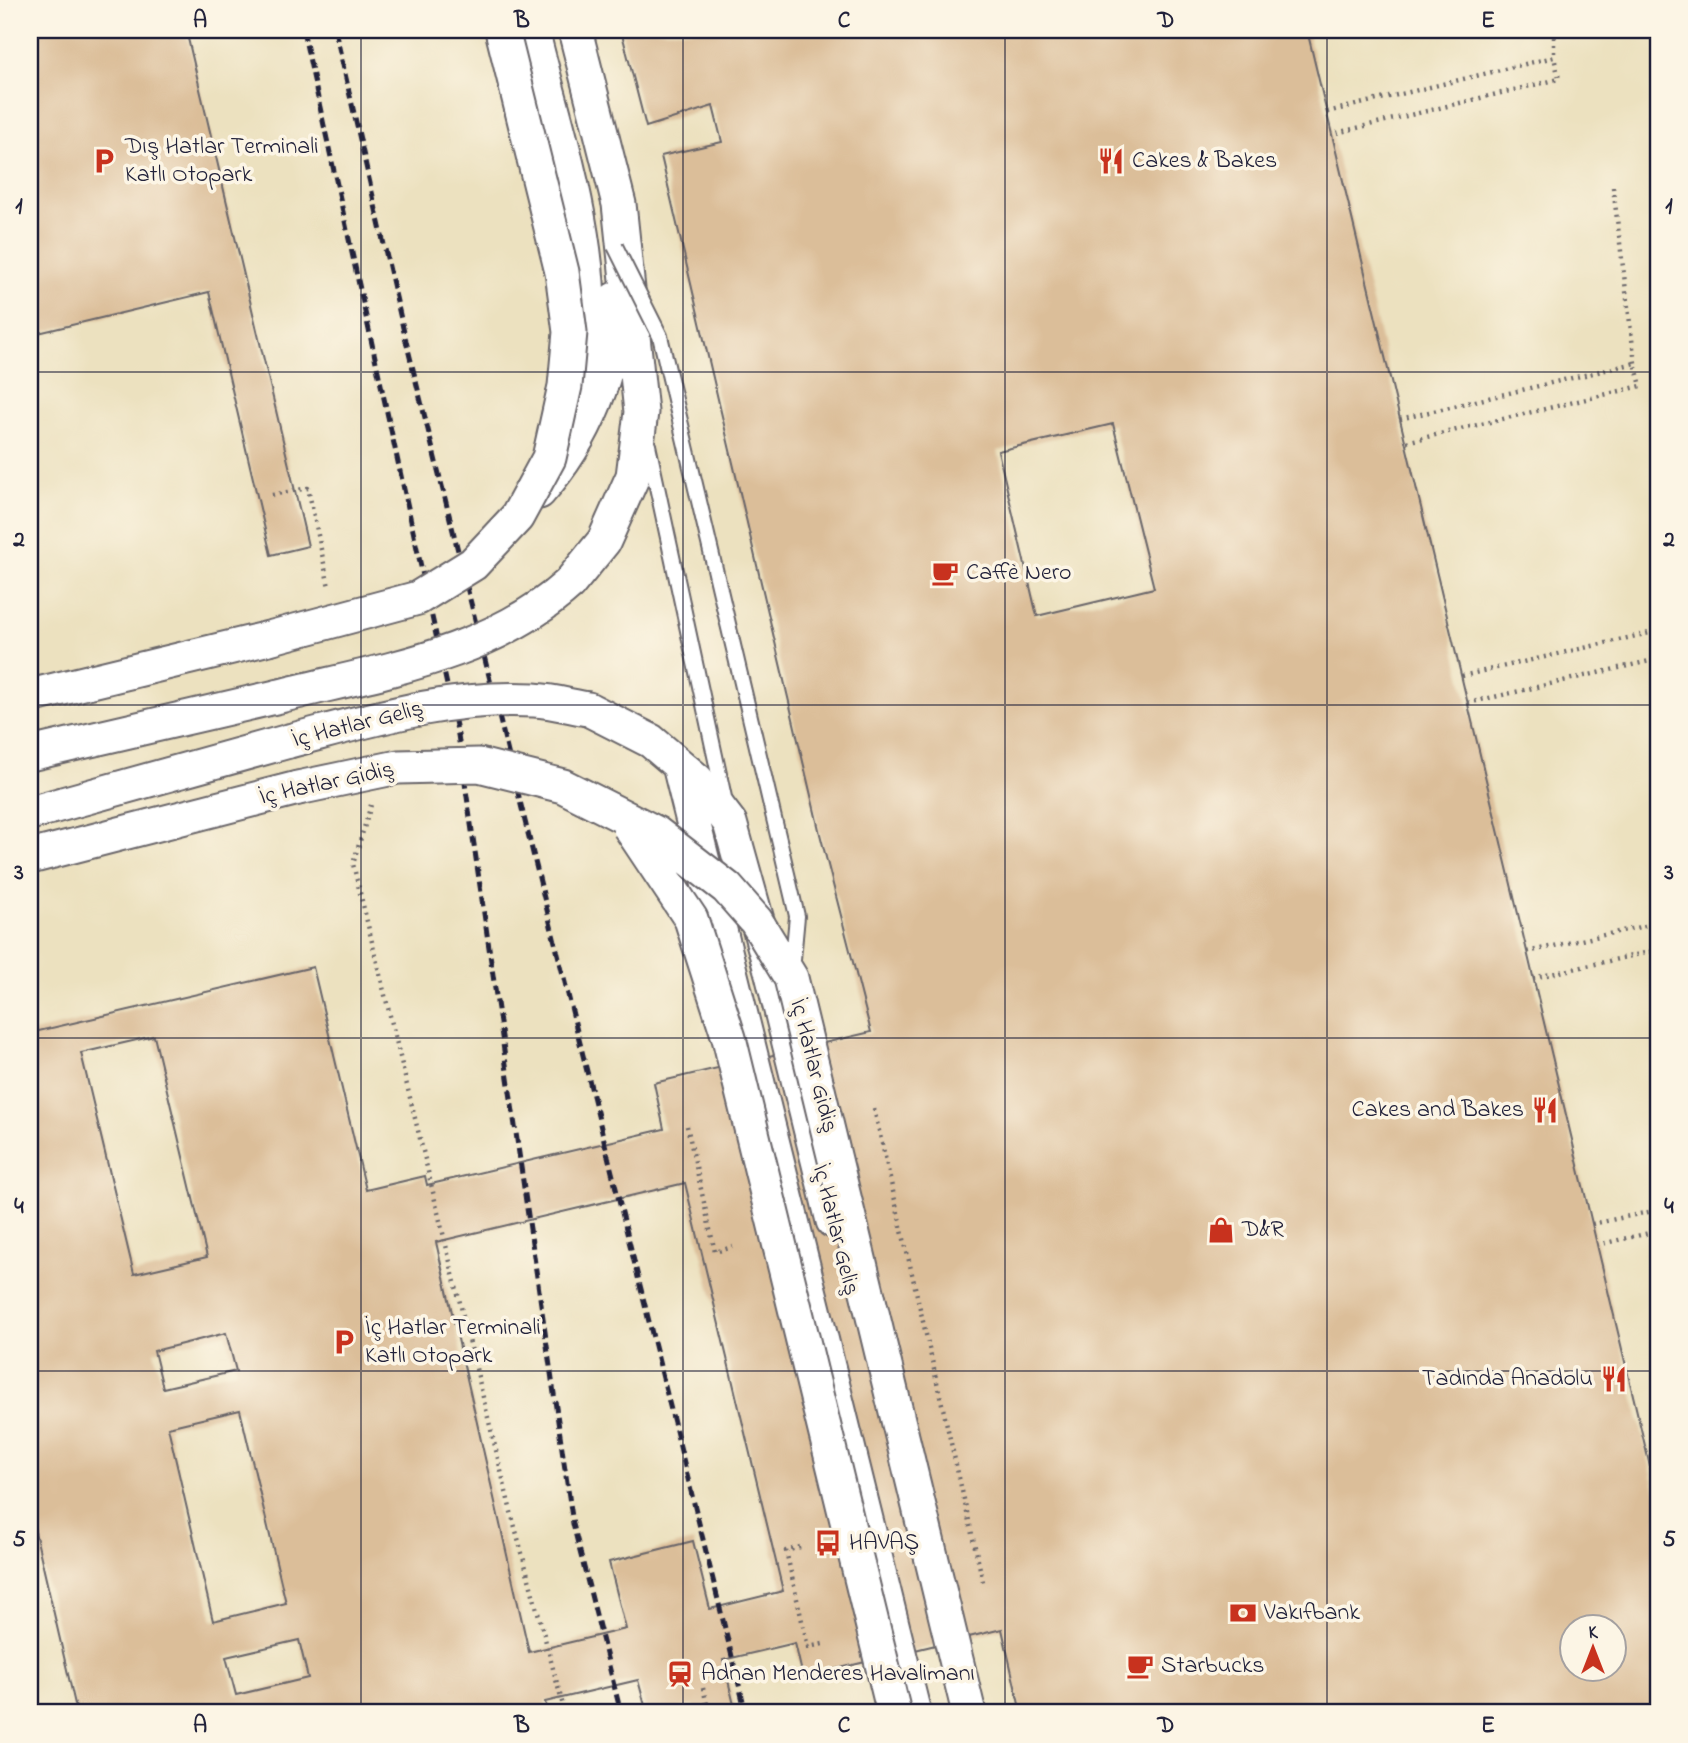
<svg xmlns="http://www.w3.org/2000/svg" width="1688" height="1743" font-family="'Indie Flower',sans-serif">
  <rect width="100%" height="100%" fill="#fcf5e5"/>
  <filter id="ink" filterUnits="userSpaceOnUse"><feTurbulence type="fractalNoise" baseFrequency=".0143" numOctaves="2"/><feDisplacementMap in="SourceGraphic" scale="14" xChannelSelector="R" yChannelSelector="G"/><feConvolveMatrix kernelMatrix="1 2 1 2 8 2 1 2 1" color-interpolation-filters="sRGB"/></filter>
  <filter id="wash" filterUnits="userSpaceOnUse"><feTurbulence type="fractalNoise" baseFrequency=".00686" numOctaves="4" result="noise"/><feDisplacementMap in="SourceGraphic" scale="28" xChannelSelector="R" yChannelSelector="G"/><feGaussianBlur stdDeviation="1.57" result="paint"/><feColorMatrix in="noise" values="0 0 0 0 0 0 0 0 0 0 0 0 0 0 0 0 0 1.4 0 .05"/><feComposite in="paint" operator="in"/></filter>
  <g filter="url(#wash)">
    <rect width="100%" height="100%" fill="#ece1bf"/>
    <g id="blocks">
      <path fill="#dbbe99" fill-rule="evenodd" d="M 30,30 L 186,30 L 308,546 L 271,555 L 209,292 L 30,335 Z
        M 621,30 L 1307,30 L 1658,1500 L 1658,1713 L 1021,1713 L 1002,1629 L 803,1677 L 795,1643 L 723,1660 L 736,1713 L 696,1713 L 694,1705 L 661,1713 L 647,1713 L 638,1680 L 545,1702 L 548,1713 L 77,1713 L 30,1510 L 30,1033 L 313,967 L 366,1190 L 425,1176 L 427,1185 L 664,1129 L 654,1083 L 871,1032 L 820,834 L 661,156 L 722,142 L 713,106 L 646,127 ZM 1113,424 L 1154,588 L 1037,616 L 998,451 ZM 154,1036 L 207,1257 L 134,1274 L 81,1053 ZM 685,1183 L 783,1591 L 710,1609 L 693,1541 L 609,1562 L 626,1629 L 529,1652 L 436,1242 ZM 226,1333 L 236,1371 L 163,1388 L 154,1351 ZM 240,1410 L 286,1603 L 213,1621 L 168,1427 ZM 1572,1628 L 1614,1628 L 1614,1670 L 1572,1670 ZM 299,1640 L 308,1678 L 236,1695 L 226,1657 Z"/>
    </g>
  </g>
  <g filter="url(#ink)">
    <use href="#blocks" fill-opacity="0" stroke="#696569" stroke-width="2"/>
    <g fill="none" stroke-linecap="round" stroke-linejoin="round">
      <g stroke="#696569" stroke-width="18">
        <path id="service" d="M 648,445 L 725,802"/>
      </g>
      <g stroke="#696569" stroke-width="37">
        <path id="tertiary" d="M 532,30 C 558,137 604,264 583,374
          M 539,492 C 586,439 615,371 615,299
          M 569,584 L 604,541 L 633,476 L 641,412 L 619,204 L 575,30
          M 30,696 L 269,638
          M 588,709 L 651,741 L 697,780 L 730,823 L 772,974 L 833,1221
          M 30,754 L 280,696
          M 679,765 L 914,1713
          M 30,813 L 289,741
          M 30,857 L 298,788"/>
      </g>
      <path stroke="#696569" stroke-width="4.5" stroke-dasharray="2 5" stroke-linecap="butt" d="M 1554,30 L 1554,57
        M 1327,112 L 1554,57 L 1559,79 L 1332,134
        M 1613,187 L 1635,363
        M 1400,419 L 1635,363 L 1641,386 L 1406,442
        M 272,495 L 308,488 L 329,587
        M 1462,676 L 1658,631
        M 1468,703 L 1658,659
        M 371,805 L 353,864 L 512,1516 L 565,1713
        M 1527,952 L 1658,923
        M 1533,978 L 1658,950
        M 874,1109 L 984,1586
        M 687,1126 L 715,1252 L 733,1247
        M 1592,1224 L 1658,1210
        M 1597,1245 L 1658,1231
        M 800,1547 L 786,1551 L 808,1647 L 823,1644
        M 703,1688 L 709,1713"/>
      <use href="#service" stroke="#fff" stroke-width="14"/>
      <use href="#tertiary" stroke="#fff" stroke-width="33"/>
      <path stroke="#22223b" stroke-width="5" stroke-dasharray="10 5" stroke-linecap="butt" d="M 303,30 L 458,735 L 573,1524 L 621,1713
        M 335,30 L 406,341 L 746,1713"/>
      <g stroke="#696569" stroke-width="18" stroke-linecap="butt">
        <path id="service-bridge" d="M 615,246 L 660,336 L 797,916 L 792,970"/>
      </g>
      <g stroke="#696569" stroke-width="37" stroke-linecap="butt">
        <path id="tertiary-bridge" d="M 269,638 L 418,598 L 473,564 L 517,517 L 549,458 L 565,386 L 570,332 L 562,272 L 502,30
          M 280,696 C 380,671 490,655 569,584
          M 289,741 C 370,720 450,695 534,700 C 552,701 570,706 588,709
          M 298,788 L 398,767 L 479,765 L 563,786 L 656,833 L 727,888 L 756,921 L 791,978 L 969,1713
          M 629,826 L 691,919 L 729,1038 L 894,1713"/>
      </g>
      <use href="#service-bridge" stroke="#fff" stroke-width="14"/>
      <use href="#tertiary-bridge" stroke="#fff" stroke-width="33"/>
    </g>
  </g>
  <path fill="none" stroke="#22223b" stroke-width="2" stroke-opacity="0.55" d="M 361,30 L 361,1713M 683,30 L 683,1713M 1005,30 L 1005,1713M 1327,30 L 1327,1713M 30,372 L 1658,372M 30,705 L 1658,705M 30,1038 L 1658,1038M 30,1371 L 1658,1371"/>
  <defs>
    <g id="parking-bare" transform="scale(2.1)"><path d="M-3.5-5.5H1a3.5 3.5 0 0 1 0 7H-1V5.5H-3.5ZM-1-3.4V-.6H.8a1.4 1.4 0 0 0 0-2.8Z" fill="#c8321e" stroke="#fcf5e5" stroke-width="2.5" paint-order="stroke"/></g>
    <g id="restaurant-bare" transform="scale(2.1)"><path d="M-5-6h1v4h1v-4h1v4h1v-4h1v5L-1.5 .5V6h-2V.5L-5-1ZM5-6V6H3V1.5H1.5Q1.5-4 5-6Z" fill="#c8321e" stroke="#fcf5e5" stroke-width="2.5" paint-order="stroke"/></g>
    <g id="cafe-bare" transform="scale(2.1)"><path d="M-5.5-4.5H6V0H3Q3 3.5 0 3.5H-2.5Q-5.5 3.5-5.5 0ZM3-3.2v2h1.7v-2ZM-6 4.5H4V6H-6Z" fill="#c8321e" stroke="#fcf5e5" stroke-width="2.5" paint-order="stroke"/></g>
    <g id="shop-bare" transform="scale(2.1)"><path d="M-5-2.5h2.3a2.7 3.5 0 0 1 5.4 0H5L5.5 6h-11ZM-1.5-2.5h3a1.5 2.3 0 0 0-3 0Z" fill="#c8321e" stroke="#fcf5e5" stroke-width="2.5" paint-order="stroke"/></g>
    <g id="bus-bare" transform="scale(2.1)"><path d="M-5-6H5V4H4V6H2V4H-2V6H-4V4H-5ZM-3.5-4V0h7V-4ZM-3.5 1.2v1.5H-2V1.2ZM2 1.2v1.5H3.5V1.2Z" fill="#c8321e" stroke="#fcf5e5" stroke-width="2.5" paint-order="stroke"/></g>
    <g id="bank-bare" transform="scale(2.1)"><path d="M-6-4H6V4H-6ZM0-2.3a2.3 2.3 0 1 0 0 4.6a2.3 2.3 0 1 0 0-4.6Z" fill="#c8321e" stroke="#fcf5e5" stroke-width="2.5" paint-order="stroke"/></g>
    <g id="station-bare" transform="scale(2.1)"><path d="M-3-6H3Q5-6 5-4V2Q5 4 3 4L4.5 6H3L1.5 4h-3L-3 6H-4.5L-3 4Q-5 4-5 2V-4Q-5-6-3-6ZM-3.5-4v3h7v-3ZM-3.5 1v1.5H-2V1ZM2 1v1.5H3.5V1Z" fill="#c8321e" stroke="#fcf5e5" stroke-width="2.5" paint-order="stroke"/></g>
  </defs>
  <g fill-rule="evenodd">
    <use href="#parking-bare" x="104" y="161"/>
    <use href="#restaurant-bare" x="1111" y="161"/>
    <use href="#cafe-bare" x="945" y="573"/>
    <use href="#restaurant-bare" x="1545" y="1110"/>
    <use href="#shop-bare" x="1221" y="1230"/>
    <use href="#parking-bare" x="344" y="1342"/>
    <use href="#restaurant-bare" x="1614" y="1379"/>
    <use href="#bus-bare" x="828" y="1543"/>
    <use href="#bank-bare" x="1243" y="1613"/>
    <use href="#cafe-bare" x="1140" y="1666"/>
    <use href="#station-bare" x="680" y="1674"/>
  </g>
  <g text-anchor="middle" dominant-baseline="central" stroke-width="7" stroke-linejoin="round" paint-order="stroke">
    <g font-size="24" fill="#22223b" stroke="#fcf5e5" text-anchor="start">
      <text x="125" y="147">Dış Hatlar Terminali<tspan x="125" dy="28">Katlı Otopark</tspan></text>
      <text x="1132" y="161">Cakes &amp; Bakes</text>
      <text x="966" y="573">Caffè Nero</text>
      <text x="1524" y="1110" text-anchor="end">Cakes and Bakes</text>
      <text x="1242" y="1230">D&amp;R</text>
      <text x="365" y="1328">İç Hatlar Terminali<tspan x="365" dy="28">Katlı Otopark</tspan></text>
      <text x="1593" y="1379" text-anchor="end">Tadında Anadolu</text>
      <text x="849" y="1543">HAVAŞ</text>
      <text x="1264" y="1613">Vakıfbank</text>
      <text x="1161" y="1666">Starbucks</text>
      <text x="701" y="1674">Adnan Menderes Havalimanı</text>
    </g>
    <g font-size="24" fill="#22223b" stroke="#fcf5e5">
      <text transform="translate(358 725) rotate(-14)">İç Hatlar Geliş</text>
      <text transform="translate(327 784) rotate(-12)">İç Hatlar Gidiş</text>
      <text transform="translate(813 1066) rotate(76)">İç Hatlar Gidiş</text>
      <text transform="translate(835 1230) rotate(76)">İç Hatlar Geliş</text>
    </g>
  </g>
  <rect width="1688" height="1743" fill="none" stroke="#fcf5e5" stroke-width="77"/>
  <g transform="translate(1593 1648)"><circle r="33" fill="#fcf5e5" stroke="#a5a1a1" stroke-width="2"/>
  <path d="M0-5L12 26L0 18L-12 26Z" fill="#c8321e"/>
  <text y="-10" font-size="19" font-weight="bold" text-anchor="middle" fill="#22223b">K</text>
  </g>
  <rect x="38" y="38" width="1612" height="1666" fill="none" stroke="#22223b" stroke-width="2.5"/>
  <g font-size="23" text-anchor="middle" font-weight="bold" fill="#22223b">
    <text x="200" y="27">A</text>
    <text x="522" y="27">B</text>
    <text x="844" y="27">C</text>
    <text x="1166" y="27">D</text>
    <text x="1488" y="27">E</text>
    <text x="19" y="213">1</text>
    <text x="1669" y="213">1</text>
    <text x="19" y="546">2</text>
    <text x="1669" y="546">2</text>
    <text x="19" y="879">3</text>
    <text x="1669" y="879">3</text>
    <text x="19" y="1213">4</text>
    <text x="1669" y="1213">4</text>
    <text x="19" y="1546">5</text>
    <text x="1669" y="1546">5</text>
    <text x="200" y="1732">A</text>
    <text x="522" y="1732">B</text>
    <text x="844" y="1732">C</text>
    <text x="1166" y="1732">D</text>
    <text x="1488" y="1732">E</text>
  </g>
</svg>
